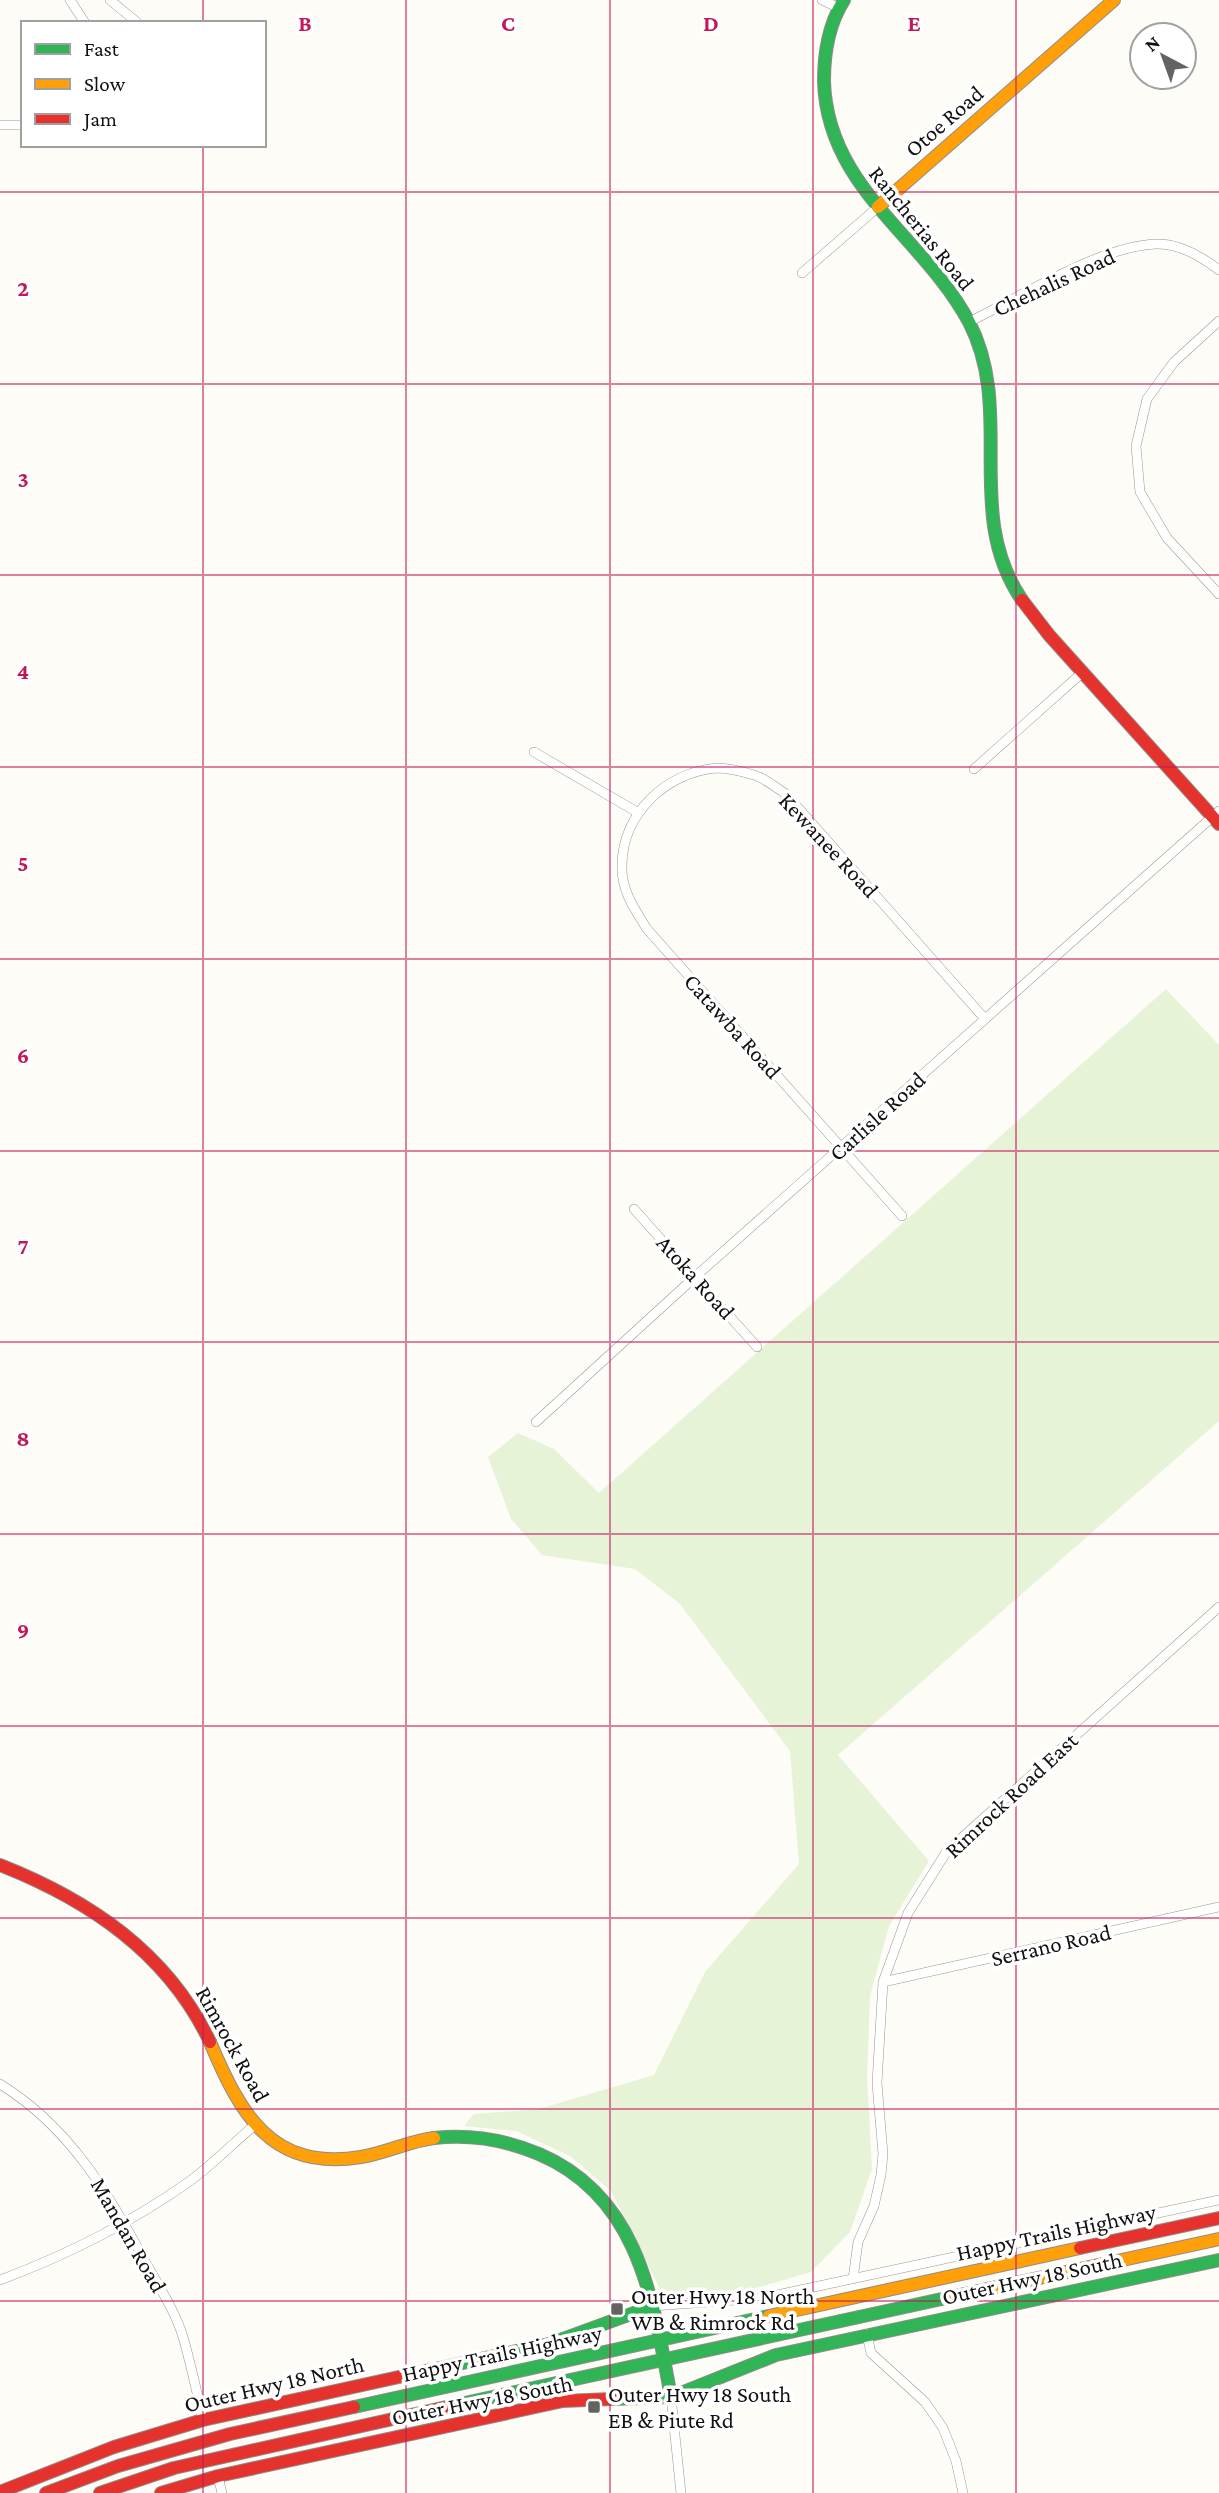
<svg xmlns="http://www.w3.org/2000/svg" width="1219" height="2493" font-family="'Crimson Pro',serif">
  <rect width="100%" height="100%" fill="#fdfcf7"/>
  <path fill="#e7f3d7" d="M 1166,989 L 1219,1045 L 1219,1421 L 838,1755 L 929,1861 L 889,1926 L 870,1996 L 867,2076 L 872,2169 L 850,2232 L 811,2272 L 749,2290 L 663,2295 L 611,2191 L 570,2156 L 516,2131 L 464,2126 L 474,2114 L 539,2109 L 654,2075 L 705,1972 L 799,1864 L 790,1751 L 679,1603 L 635,1569 L 542,1555 L 511,1519 L 488,1457 L 518,1433 L 554,1449 L 599,1493 Z"/>
  <g fill="none" stroke-linecap="round" stroke-linejoin="round">
    <g stroke="#979795" stroke-width="10">
      <path id="street" d="M 70,0 L 85,23
        M 110,0 L 138,23
        M 822,0 L 839,8
        M 0,125 L 23,125
        M 802,273 L 878,207
        M 1219,321 L 1174,362 L 1147,399 L 1136,446 L 1140,492 L 1167,538 L 1219,594
        M 969,322 C 1020,297 1100,246 1156,244 C 1178,243 1202,257 1219,270
        M 534,752 L 637,812
        M 974,769 L 1083,672
        M 634,1209 L 757,1347
        M 902,1216 L 647,929 C 635,910 621,890 622,866 C 622,814 666,772 717,768 C 727,768 744,772 754,775 C 765,778 776,788 786,794 L 985,1019
        M 536,1422 L 696,1276 L 1219,811
        M 883,1982 L 1219,1907
        M 0,2084 C 70,2127 109,2194 147,2265 C 160,2288 175,2311 183,2337 C 191,2364 197,2393 203,2420
        M 853,2279 L 858,2242 L 874,2206 L 881,2175 L 883,2154 L 877,2083 L 883,1982 L 908,1913 L 947,1851 L 1219,1607
        M 0,2280 C 67,2255 132,2222 190,2181 C 213,2164 233,2143 255,2125
        M 653,2306 L 763,2298 L 1219,2200
        M 867,2334 L 871,2353 L 925,2402 L 943,2428 L 956,2461 L 963,2493
        M 671,2397 L 681,2493
        M 218,2476 L 222,2493"/>
    </g>
    <g stroke="#8e8d8b" stroke-width="14">
      <path id="fast" d="M 844,0 C 828,25 824,53 824,81 C 827,188 923,236 969,322 C 1016,413 962,512 1022,600
        M 434,2138 C 470,2134 506,2140 539,2154 C 640,2197 653,2301 671,2397
        M 417,2373 L 549,2344 L 653,2306
        M 612,2399 L 671,2397 L 776,2355 L 1219,2260
        M 451,2406 L 951,2297
        M 354,2407 L 769,2316"/>
    </g>
    <g stroke="#8e8d8b" stroke-width="14">
      <path id="slow" d="M 878,207 L 1114,0
        M 210,2042 C 240,2113 271,2172 361,2157 C 386,2153 409,2141 434,2138
        M 951,2297 L 1219,2239
        M 769,2316 L 1080,2248"/>
    </g>
    <g stroke="#8e8d8b" stroke-width="14">
      <path id="jam" d="M 1022,600 L 1049,635 L 1219,824
        M 0,1865 C 89,1900 168,1953 210,2042
        M 1080,2248 L 1219,2218
        M 0,2492 L 114,2447 L 203,2420 L 417,2373
        M 46,2493 L 118,2466 L 230,2434 L 354,2407
        M 100,2493 L 174,2468 L 451,2406
        M 161,2493 L 218,2476 L 563,2401 L 612,2399"/>
    </g>
    <use href="#street" stroke="#fffffe" stroke-width="9"/>
    <use href="#fast" stroke="#30b455" stroke-width="12"/>
    <use href="#slow" stroke="#ff9f0a" stroke-width="12"/>
    <use href="#jam" stroke="#e5322d" stroke-width="12"/>
  </g>
  <path fill="none" stroke="#c2185b" stroke-width="2" stroke-opacity="0.55" d="M 203,0 L 203,23M 406,0 L 406,2493M 610,0 L 610,2493M 813,0 L 813,2493M 1016,0 L 1016,2493M 203,145 L 203,2493M 0,192 L 1219,192M 0,384 L 1219,384M 0,575 L 1219,575M 0,767 L 1219,767M 0,959 L 1219,959M 0,1151 L 1219,1151M 0,1342 L 1219,1342M 0,1534 L 1219,1534M 0,1726 L 1219,1726M 0,1918 L 1219,1918M 0,2109 L 1219,2109M 0,2301 L 1219,2301"/>
  <g fill="#646362" stroke="#fff" stroke-width="2.5">
    <rect x="610" y="2302" width="14" height="14" rx="3.5"/>
    <rect x="587" y="2400" width="14" height="14" rx="3.5"/>
  </g>
  <g text-anchor="middle" dominant-baseline="central" stroke-width="7" stroke-linejoin="round" paint-order="stroke">
    <g font-size="23" fill="#111" stroke="#fff">
      <text transform="translate(944 121) rotate(-41)">Otoe Road</text>
      <text transform="translate(922 228) rotate(51)">Rancherias Road</text>
      <text transform="translate(1054 282) rotate(-25)">Chehalis Road</text>
      <text transform="translate(829 845) rotate(47)">Kewanee Road</text>
      <text transform="translate(733 1026) rotate(48)">Catawba Road</text>
      <text transform="translate(877 1116) rotate(-42)">Carlisle Road</text>
      <text transform="translate(696 1277) rotate(48)">Atoka Road</text>
      <text transform="translate(1011 1795) rotate(-43)">Rimrock Road East</text>
      <text transform="translate(1051 1945) rotate(-13)">Serrano Road</text>
      <text transform="translate(233 2044) rotate(61)">Rimrock Road</text>
      <text transform="translate(1056 2232) rotate(-12)">Happy Trails Highway</text>
      <text transform="translate(129 2235) rotate(60)">Mandan Road</text>
      <text transform="translate(1032 2278) rotate(-12)">Outer Hwy 18 South</text>
      <text transform="translate(502 2353) rotate(-12)">Happy Trails Highway</text>
      <text transform="translate(274 2384) rotate(-13)">Outer Hwy 18 North</text>
      <text transform="translate(482 2400) rotate(-11)">Outer Hwy 18 South</text>
    </g>
    <g font-size="23" fill="#111" stroke="#fff" text-anchor="start">
      <text x="631" y="2296">Outer Hwy 18 North<tspan x="631" dy="26">WB &amp; Rimrock Rd</tspan></text>
      <text x="608" y="2394">Outer Hwy 18 South<tspan x="608" dy="26">EB &amp; Piute Rd</tspan></text>
    </g>
  </g>
  <g font-size="23" text-anchor="middle" font-weight="bold" fill="#c2185b" stroke="#fff" stroke-width="7" stroke-linejoin="round" paint-order="stroke">
    <text x="305" y="31">B</text>
    <text x="508" y="31">C</text>
    <text x="711" y="31">D</text>
    <text x="914" y="31">E</text>
    <text x="23" y="296">2</text>
    <text x="23" y="487">3</text>
    <text x="23" y="679">4</text>
    <text x="23" y="871">5</text>
    <text x="23" y="1063">6</text>
    <text x="23" y="1254">7</text>
    <text x="23" y="1446">8</text>
    <text x="23" y="1638">9</text>
  </g>
  <rect x="21" y="21" width="245" height="126" fill="#ffffff" stroke="#a0a0a0" stroke-width="2"/>
  <rect x="35" y="44" width="35" height="10" fill="#30b455" stroke="#a0a0a0" stroke-width="2"/>
  <text x="84" y="56" font-size="21" fill="#111111">Fast</text>
  <rect x="35" y="79" width="35" height="10" fill="#ff9f0a" stroke="#a0a0a0" stroke-width="2"/>
  <text x="84" y="91" font-size="21" fill="#111111">Slow</text>
  <rect x="35" y="114" width="35" height="10" fill="#e5322d" stroke="#a0a0a0" stroke-width="2"/>
  <text x="84" y="126" font-size="21" fill="#111111">Jam</text>
  <g transform="translate(1163 56) rotate(319)"><circle r="33" fill="#ffffff" stroke="#a0a0a0" stroke-width="2"/>
  <path d="M0-5L12 26L0 18L-12 26Z" fill="#646362"/>
  <text y="-10" font-size="19" font-weight="bold" text-anchor="middle" fill="#111111">N</text>
  </g>
</svg>
